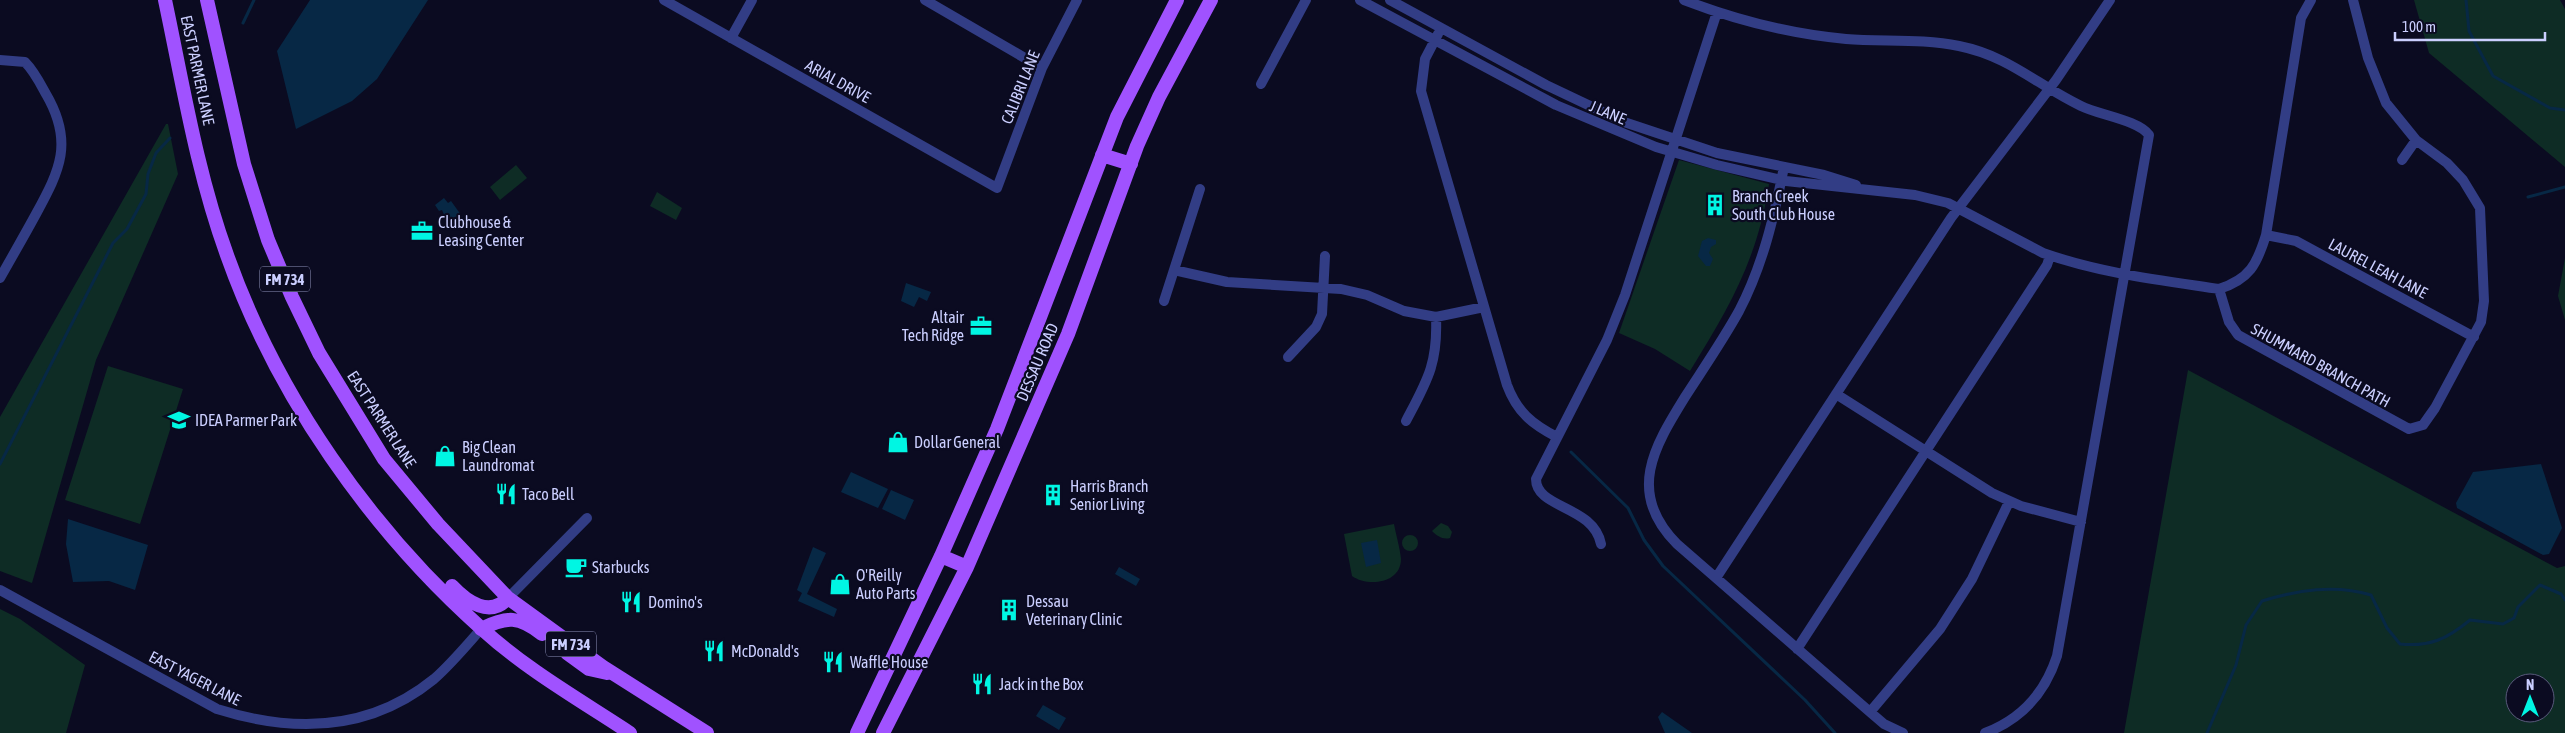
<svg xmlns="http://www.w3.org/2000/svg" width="2565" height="733" font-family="'Asap Condensed',sans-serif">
  <rect width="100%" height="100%" fill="#0b0b21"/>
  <path fill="#0e2c25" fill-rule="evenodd" d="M 2414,0 L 2560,0 L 2565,9 L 2565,167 L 2429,53 Z
    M 166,124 L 168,124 L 178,174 L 96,360 L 32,583 L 0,571 L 0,417 Z
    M 1679,160 L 1769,184 C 1758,258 1729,308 1690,371 L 1655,349 L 1619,333 Z
    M 516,165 L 527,178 L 500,200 L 490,187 Z
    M 657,192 L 682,208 L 676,220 L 650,206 Z
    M 2565,258 L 2565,320 L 2558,296 Z
    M 108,366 L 183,389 L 140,524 L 65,500 Z
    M 2188,370 L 2557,568 L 2565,566 L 2565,733 L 2124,733 ZM 2515,683 L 2545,683 L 2545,713 L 2515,713 Z
    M 1441,523 L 1448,526 L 1452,532 L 1450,538 C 1443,540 1437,536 1432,531 Z
    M 1394,524 C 1396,535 1400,548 1401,559 C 1401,584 1367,587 1352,576 L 1344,534 Z
    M1402 543a8 8 0 1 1 16 0a8 8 0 1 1-16 0Z
    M 0,609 L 20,619 L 85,665 L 66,733 L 0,733 Z"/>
  <path fill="#072845" d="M 310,0 L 428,0 L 377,79 L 352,101 L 296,129 L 277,51 Z
    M 444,198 L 448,203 L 451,201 L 464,219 L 455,225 L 451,219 L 447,222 L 442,210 L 439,211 L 435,205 Z
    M 1708,238 L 1716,240 L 1716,244 L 1711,247 L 1709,253 L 1713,259 L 1710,266 L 1706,266 L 1698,256 L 1702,241 Z
    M 906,283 L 931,292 L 927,301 L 919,297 L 914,307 L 901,301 Z
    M 2541,464 L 2562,528 L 2549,554 L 2543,555 L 2457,508 L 2456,503 L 2473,472 Z
    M 851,472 L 888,489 L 878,508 L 841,492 Z
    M 891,490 L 914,500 L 905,520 L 882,509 Z
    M 68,519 L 148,545 L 135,590 L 109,581 L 73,582 L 66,544 Z
    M 1377,540 L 1381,563 L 1366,567 L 1361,543 Z
    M 813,547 L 826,553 L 807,594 L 837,609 L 834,617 L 798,601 L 802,593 L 797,590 Z
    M 1119,567 L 1140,579 L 1136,586 L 1115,574 Z
    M 1043,705 L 1066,718 L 1059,730 L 1036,716 Z
    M 1662,712 L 1692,733 L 1665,733 L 1658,717 Z"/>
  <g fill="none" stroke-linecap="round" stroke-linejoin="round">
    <path stroke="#072845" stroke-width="3" d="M 2466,0 L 2469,31 L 2493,76 L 2550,108 L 2565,110
      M 243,23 L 254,0
      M 2528,197 L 2565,187
      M 1571,452 L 1628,508 L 1644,540 L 1663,566 L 1805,700 L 1835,733
      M 0,464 L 113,243 L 127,229 L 146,194 L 148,174 L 156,153 L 170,138
      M 2207,733 L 2236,665 L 2246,625 L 2262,601 C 2298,590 2335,584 2371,595 L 2387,628 L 2400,644 C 2430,647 2447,639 2470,620 L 2503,624 L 2514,618 L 2518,607 L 2540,585 L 2561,594 L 2565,600"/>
    <path stroke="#323d85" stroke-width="10" d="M 664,0 L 997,188 L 1042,68 L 1077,0
      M 925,0 L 1042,68
      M 1360,0 L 1556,105 L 1656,147 L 1717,165 L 1786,181 L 1915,195 L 1948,203 L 2043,253 C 2100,273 2159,280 2219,289 C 2250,279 2257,264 2266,235 L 2301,18 L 2311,0
      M 1390,0 L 1546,85 L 1624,122 L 1717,153 L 1824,175 L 1856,185
      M 1684,0 C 1736,20 1790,34 1846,39 C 1883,42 1922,38 1959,46 C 2009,56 2037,85 2081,106 C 2099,115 2138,120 2149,135 L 2057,656 C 2045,693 2022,719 1985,733
      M 1438,34 L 1425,59 L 1421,91 L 1507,385 C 1517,412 1532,424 1557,437
      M 731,38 L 752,0
      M 0,60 L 25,62 C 34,71 40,83 46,94 C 74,142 60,170 36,214 C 24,236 12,257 0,278
      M 1261,84 L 1306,0
      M 2402,160 L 2416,140
      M 1784,167 C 1774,217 1763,265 1739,311 C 1723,340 1703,369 1685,397 C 1654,447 1626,493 1677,544 L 1870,712 L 1884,724 L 1903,733
      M 2266,235 L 2296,241 L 2474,337
      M 1174,270 L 1227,282 L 1341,289 L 1367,295 L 1404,311 L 1436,317 L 1484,307
      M 2219,289 L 2229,322 L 2238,335 L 2409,429 L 2423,425 L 2435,408 L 2481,322 L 2484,301 L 2480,208 L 2463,180 L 2447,163 L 2416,140 L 2386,103 L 2368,58 L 2353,0
      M 1164,301 L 1200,189
      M 1288,357 L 1316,327 L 1322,314 L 1325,256
      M 1836,394 L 1992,493 L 2021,506 L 2081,522
      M 1406,421 C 1427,381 1438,364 1436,317
      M 1601,544 C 1593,505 1536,509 1536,479 L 1607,340 L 1625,295 L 1717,12
      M 1716,578 L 1951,218 L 2056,80 L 2110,0
      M 508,598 L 587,518
      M 1797,649 L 2047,265 L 2050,256
      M 1870,712 L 1940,629 L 1972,579 L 2009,502"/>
    <path stroke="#323d85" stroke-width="10" d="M 0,590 L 217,709 C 293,733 369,732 434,679 C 451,664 466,646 481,629"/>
    <path stroke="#a052ff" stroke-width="14" d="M 165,0 C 183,85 197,173 227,255 C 277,396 370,529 482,629 C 527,670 580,700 630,733
      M 207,0 L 244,164 L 268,240 L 292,297 L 319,353 L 384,459 L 438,524 L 508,598 L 603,667 L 707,733
      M 1102,155 L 1131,164
      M 941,556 L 967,567
      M 452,586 C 467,602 490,618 508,598
      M 481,629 C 507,616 519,616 542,634
      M 567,653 L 589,669 L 607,673
      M 857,733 L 941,556 L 997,429 L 1117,117 L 1177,0
      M 883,733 L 967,567 L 1068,334 L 1137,146 L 1159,97 L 1211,0"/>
  </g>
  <defs>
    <g id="building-bare" transform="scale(1.725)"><path d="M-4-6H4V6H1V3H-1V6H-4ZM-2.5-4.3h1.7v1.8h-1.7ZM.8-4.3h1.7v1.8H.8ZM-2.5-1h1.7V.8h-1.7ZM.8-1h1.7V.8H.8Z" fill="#00f6e3" stroke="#0b0b21" stroke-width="2.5" paint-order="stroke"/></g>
    <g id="office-bare" transform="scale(1.725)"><path d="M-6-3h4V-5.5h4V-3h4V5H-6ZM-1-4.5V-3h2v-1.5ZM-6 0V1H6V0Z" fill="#00f6e3" stroke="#0b0b21" stroke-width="2.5" paint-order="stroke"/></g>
    <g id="school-bare" transform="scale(1.725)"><path d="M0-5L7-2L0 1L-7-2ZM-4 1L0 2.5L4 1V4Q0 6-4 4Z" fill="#00f6e3" stroke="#0b0b21" stroke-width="2.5" paint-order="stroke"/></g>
    <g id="shop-bare" transform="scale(1.725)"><path d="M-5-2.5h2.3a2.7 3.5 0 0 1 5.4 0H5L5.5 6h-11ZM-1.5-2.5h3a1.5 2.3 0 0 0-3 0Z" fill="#00f6e3" stroke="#0b0b21" stroke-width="2.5" paint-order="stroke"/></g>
    <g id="restaurant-bare" transform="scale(1.725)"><path d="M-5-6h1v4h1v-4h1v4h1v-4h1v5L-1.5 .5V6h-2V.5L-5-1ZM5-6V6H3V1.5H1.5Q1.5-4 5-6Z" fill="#00f6e3" stroke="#0b0b21" stroke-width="2.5" paint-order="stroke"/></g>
    <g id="cafe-bare" transform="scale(1.725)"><path d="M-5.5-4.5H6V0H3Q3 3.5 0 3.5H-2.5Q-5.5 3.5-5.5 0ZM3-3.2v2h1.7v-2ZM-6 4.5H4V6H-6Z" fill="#00f6e3" stroke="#0b0b21" stroke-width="2.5" paint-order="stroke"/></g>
  </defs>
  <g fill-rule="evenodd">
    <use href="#building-bare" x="1715" y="205"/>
    <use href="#office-bare" x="422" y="231"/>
    <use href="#office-bare" x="981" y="326"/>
    <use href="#school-bare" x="179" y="420"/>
    <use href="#shop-bare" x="898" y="442"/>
    <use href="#shop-bare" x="445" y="456"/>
    <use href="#restaurant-bare" x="506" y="494"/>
    <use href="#building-bare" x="1053" y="495"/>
    <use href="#cafe-bare" x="576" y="567"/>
    <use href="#shop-bare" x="840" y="584"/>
    <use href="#restaurant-bare" x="631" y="602"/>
    <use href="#building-bare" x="1009" y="610"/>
    <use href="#restaurant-bare" x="714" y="651"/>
    <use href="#restaurant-bare" x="833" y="662"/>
    <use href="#restaurant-bare" x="982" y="684"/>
  </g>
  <g text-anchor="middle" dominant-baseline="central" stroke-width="4.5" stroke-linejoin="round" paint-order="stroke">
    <g fill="#0b0b21" stroke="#9194bc" stroke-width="1">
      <rect x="260" y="266.5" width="50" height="25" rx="4"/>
      <rect x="546" y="631.5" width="50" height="25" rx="4"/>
    </g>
    <g font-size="15" font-weight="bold" fill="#cbcfff">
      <text x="285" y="279">FM 734</text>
      <text x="571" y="644">FM 734</text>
    </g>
    <g font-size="16" fill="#cbcfff" stroke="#0b0b21">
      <text transform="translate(198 70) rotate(78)">EAST PARMER LANE</text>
      <text transform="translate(838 81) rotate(29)">ARIAL DRIVE</text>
      <text transform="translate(1020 87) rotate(-68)">CALIBRI LANE</text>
      <text transform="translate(1608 112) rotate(23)">J LANE</text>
      <text transform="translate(2378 268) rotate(28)">LAUREL LEAH LANE</text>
      <text transform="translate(1037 362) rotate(-67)">DESSAU ROAD</text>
      <text transform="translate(2321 365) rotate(29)">SHUMMARD BRANCH PATH</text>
      <text transform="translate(382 419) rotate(57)">EAST PARMER LANE</text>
      <text transform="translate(195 678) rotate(27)">EAST YAGER LANE</text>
    </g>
    <g font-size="16" fill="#cbcfff" stroke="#0b0b21" text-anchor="start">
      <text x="1732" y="196">Branch Creek<tspan x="1732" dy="18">South Club House</tspan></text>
      <text x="438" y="222">Clubhouse &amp;<tspan x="438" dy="18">Leasing Center</tspan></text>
      <text x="964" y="317" text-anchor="end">Altair<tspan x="964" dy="18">Tech Ridge</tspan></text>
      <text x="195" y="420">IDEA Parmer Park</text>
      <text x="914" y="442">Dollar General</text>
      <text x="462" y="447">Big Clean<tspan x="462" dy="18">Laundromat</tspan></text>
      <text x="1070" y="486">Harris Branch<tspan x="1070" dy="18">Senior Living</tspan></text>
      <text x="522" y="494">Taco Bell</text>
      <text x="592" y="567">Starbucks</text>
      <text x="856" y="575">O'Reilly<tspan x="856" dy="18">Auto Parts</tspan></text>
      <text x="1026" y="601">Dessau<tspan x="1026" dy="18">Veterinary Clinic</tspan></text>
      <text x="648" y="602">Domino's</text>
      <text x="731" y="651">McDonald's</text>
      <text x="850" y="662">Waffle House</text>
      <text x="999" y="684">Jack in the Box</text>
    </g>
  </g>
  <g transform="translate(2530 698)"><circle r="24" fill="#0b0b21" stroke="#58597a"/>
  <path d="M0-4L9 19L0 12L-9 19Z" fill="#00f6e3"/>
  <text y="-8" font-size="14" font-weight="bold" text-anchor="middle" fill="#cbcfff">N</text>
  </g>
  <path d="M2395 32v8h150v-8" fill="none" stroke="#cbcfff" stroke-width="2.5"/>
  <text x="2402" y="32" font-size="15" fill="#cbcfff" stroke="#0b0b21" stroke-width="4" paint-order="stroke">100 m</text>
</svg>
